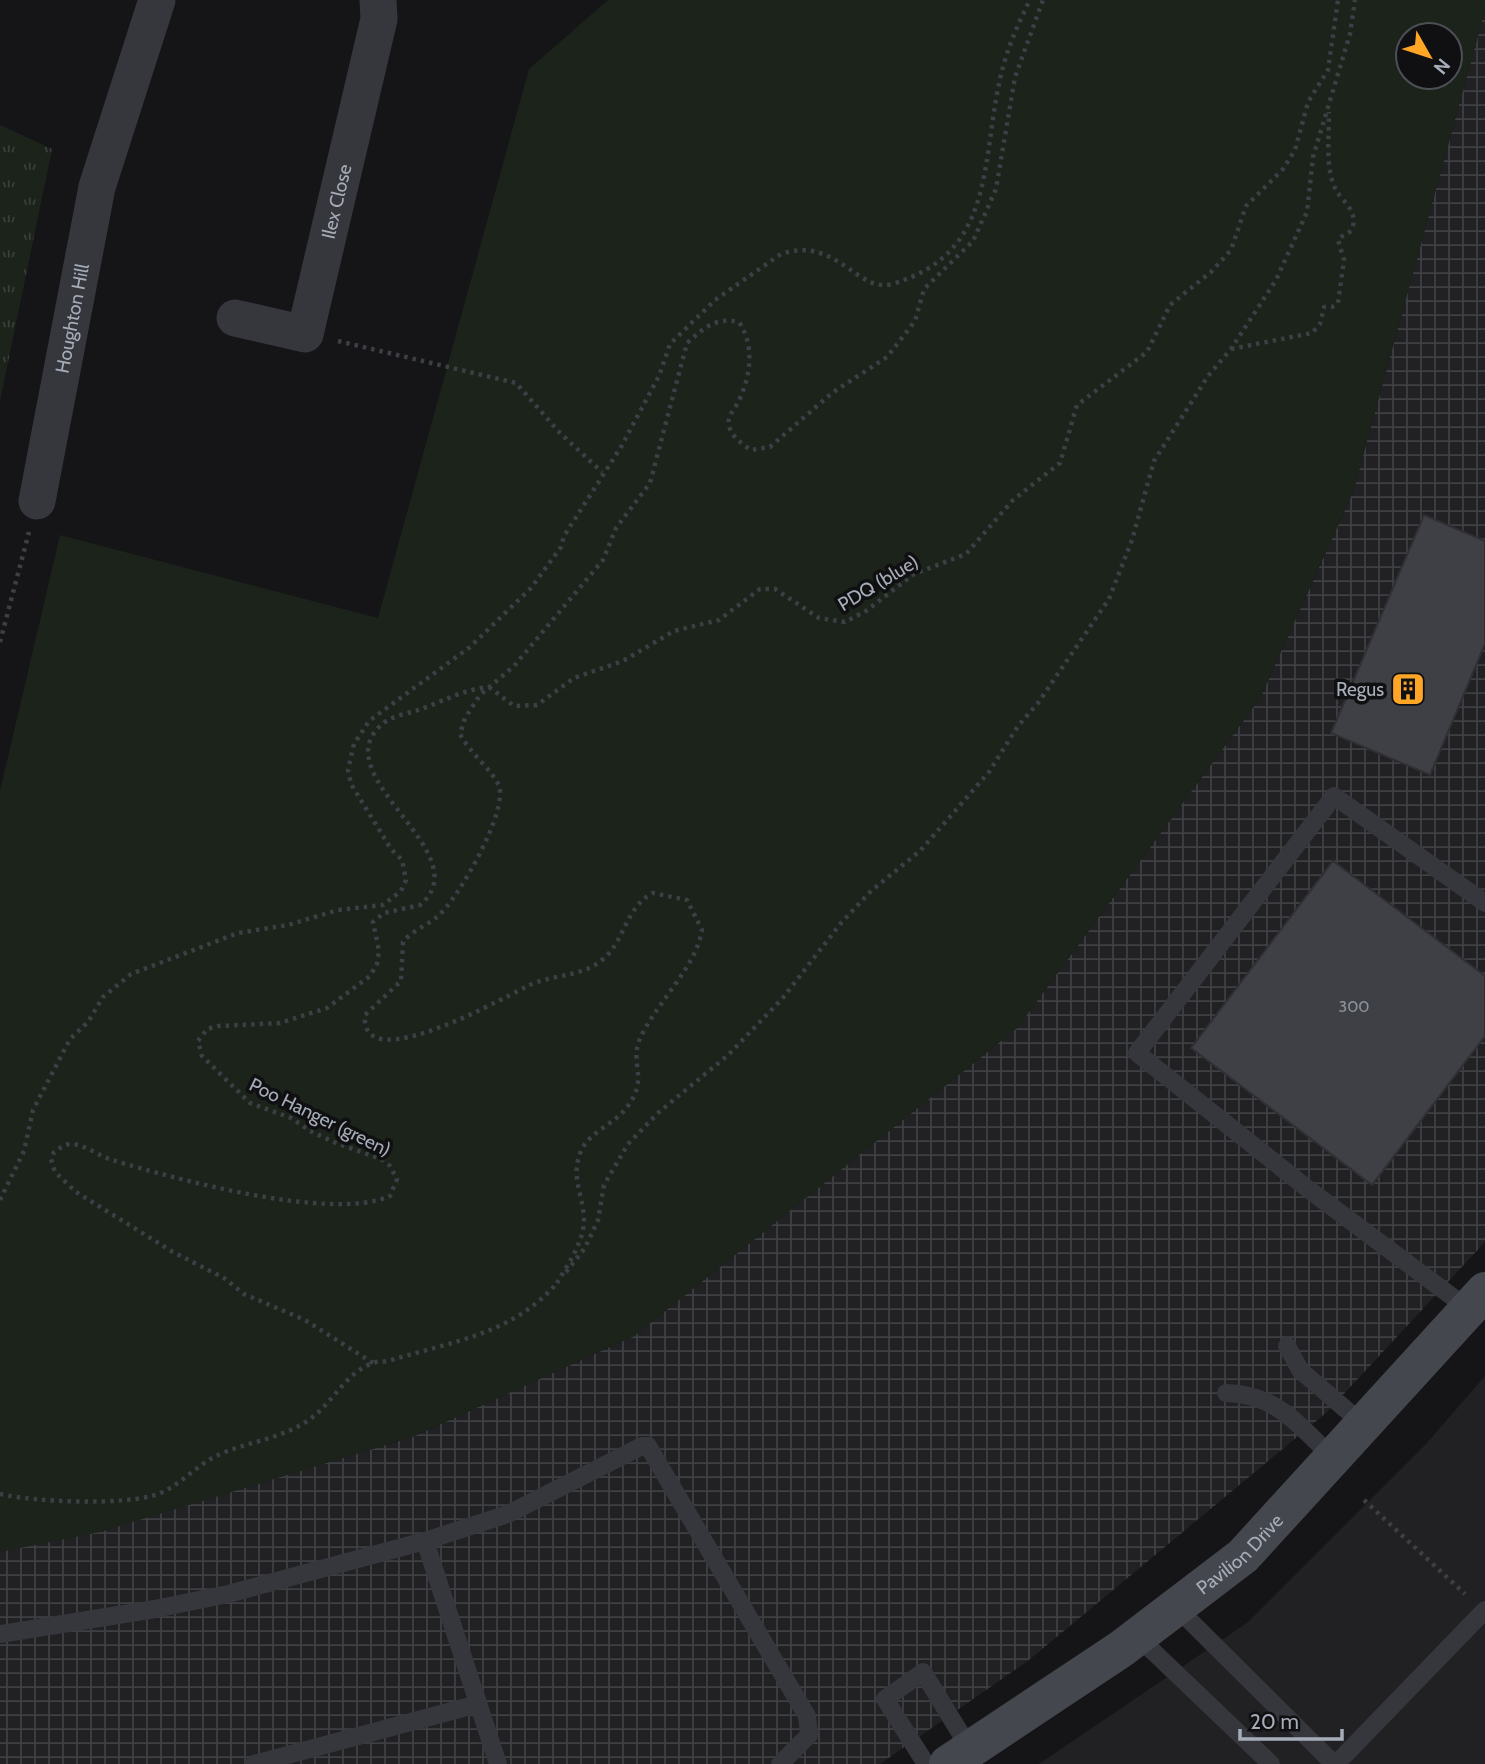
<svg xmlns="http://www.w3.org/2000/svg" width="1485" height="1764" font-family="Cabin,sans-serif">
  <defs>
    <pattern id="industrial-grid" width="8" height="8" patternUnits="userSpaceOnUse" patternTransform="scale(1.75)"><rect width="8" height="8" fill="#212124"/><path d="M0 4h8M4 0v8" fill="none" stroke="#3e3f42"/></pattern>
    <pattern id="grass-tufts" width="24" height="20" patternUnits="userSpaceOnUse" patternTransform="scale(1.75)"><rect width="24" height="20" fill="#1b231b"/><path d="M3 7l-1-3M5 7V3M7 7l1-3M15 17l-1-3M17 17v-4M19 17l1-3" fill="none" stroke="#39403a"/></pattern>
  </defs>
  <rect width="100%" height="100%" fill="#151517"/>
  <path fill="#212124" d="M 1485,1376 L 1485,1764 L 1039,1764 L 1248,1622 L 1425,1445 Z"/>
  <path fill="url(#industrial-grid)" d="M 1485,10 L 1485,1242 L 1327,1412 L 1029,1660 L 880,1764 L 0,1764 L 0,1551 L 101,1531 L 412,1437 L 634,1336 L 1017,1028 L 1260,698 L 1353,492 Z"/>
  <path fill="url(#grass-tufts)" d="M 0,125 L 52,149 L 0,401 Z"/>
  <path fill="#1b231b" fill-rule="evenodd" d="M 608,0 L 1485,0 L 1485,10 L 1353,492 L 1260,698 L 1017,1028 L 634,1336 L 412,1437 L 100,1532 L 0,1552 L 0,791 L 60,535 L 378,618 L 529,69 ZM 1450,35 L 1450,77 L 1408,77 L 1408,35 Z"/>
  <path fill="#3f4045" stroke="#2f2f34" stroke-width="2" d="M 1424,515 L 1485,541 L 1485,644 L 1430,775 L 1331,733 Z
    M 1333,861 L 1485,976 L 1485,1036 L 1372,1185 L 1191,1048 Z"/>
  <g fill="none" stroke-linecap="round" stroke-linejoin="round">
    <path stroke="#3c3f44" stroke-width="4.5" stroke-dasharray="3.5 5" stroke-linecap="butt" d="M 338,341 L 516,383 L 560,433 L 602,472
      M 1231,349 L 1312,333 L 1320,324 L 1324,307 L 1332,307 L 1338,303 L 1344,260 L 1338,240 C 1342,234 1351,235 1353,226 C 1357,209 1341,201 1335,188 C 1325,166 1329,136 1329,112
      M 0,642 L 29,532
      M 489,687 L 514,706 L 537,705 L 574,678 L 623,661 L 674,631 L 719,620 L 760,589 L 775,589 L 819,618 L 845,622 L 866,611 L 914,574 L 966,554 L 1013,500 L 1060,463 L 1077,405 L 1147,352 L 1170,305 L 1211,272 L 1231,250 L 1246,206 L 1283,169 L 1295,150 L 1308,102 L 1328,70 L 1338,0
      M 0,1200 L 24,1151 L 33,1110 L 70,1039 L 88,1022 L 103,997 L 131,974 L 238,933 L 288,925 L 338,910 L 383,905 L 401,891 L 406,880 L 402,860 L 391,849 L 351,784 L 348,770 L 354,744 L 369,721 L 470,647 L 531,588 L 561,547 L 564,536 L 621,447 L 659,376 L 670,344 L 715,300 L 781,254 C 836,235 858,294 892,284 C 995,254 981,164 1000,79 C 1006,52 1017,25 1030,0
      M 566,1272 L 585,1248 L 598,1220 L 604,1185 L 628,1144 L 659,1112 L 727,1056 L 782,999 L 841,923 L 871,891 L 920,851 L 989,772 L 1018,726 L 1038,703 L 1109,599 L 1132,540 L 1154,461 L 1208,376 L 1231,349 L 1276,280 L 1307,212 L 1313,157 L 1350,34 L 1355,0
      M 557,1283 C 568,1264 584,1242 584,1219 C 583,1194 570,1176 581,1151 C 589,1132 615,1124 627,1107 C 649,1079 630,1065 639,1041 C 654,1005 696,968 702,930 L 687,900 L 653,893 C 625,907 625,942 602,960 C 581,977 556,974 532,984 C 513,992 359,1082 365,1015 L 401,981 L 403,942 C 411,931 428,925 438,916 C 458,899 508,812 499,786 C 493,771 469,752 460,734 L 465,718 L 480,695 L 514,666 L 603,560 L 616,528 L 650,483 L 687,343 C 704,328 715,317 739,322 C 756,347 750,381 736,406 C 732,413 727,417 729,426 C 732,437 742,444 751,450 L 770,447 L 832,393 L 887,357 L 915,321 L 924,289 L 973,241 L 996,189 L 1015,77 L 1043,0
      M 373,1363 L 305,1320 L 244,1294 L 224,1278 L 173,1252 L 76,1192 L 55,1172 L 51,1159 L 54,1152 C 60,1148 66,1143 73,1144 C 87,1146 99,1156 112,1160 C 176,1179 331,1222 390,1196 L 397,1179 L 390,1166 L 381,1159 L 336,1143 L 312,1132 L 291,1118 L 250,1103 L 202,1056 L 198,1041 L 207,1029 L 218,1026 L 280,1023 L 327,1008 L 370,976 L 377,964 L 379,951 L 373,922 L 384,913 L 420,905 C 481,854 327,779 379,727 C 388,717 405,714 418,710 C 442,702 464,689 489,687
      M 0,1494 C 35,1502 125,1506 158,1494 C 179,1486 196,1466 216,1456 C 247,1441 286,1439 314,1416 C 334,1400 347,1372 373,1363 C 378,1361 383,1362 388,1361 C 453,1341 512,1335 558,1282
      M 1364,1500 L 1465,1594"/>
    <path stroke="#36373d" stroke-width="18" d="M 1470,1310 L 1308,1189 L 1137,1053 L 1334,796 L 1485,903
      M 1287,1346 L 1300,1370 L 1364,1425
      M 1226,1393 C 1276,1394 1299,1425 1333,1458
      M 425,1541 L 508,1514 L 642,1446 L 648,1446 L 807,1716 L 809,1735 L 780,1764
      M 1176,1607 L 1334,1764
      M 0,1634 L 155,1609 L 228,1594 L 425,1541 L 498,1764
      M 1138,1637 L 1271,1764
      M 254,1764 L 478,1704
      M 926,1764 L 885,1699 L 923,1672 L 970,1749
      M 1336,1764 L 1485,1610"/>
    <g stroke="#36373d" stroke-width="37">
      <path id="s1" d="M 235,318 L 305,334 L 379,19 L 378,0"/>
      <path id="s2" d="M 37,501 L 97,187 L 157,0"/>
    </g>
    <path stroke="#44474d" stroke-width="38" id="s3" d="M 948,1764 L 1121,1649 L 1243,1556 L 1485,1291"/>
  </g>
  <defs>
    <g id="building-square" transform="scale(1.75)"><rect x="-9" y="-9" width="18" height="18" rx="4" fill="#ffa626" stroke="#101012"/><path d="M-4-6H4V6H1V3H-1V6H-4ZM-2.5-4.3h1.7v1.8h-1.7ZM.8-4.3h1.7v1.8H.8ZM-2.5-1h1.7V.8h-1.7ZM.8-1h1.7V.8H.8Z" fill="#111"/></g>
  </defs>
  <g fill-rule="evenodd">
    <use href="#building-square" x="1408" y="689"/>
  </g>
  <g text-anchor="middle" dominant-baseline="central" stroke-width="7" stroke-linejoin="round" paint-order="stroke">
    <g font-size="16" fill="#8c929c">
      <text x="1354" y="1006">300</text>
    </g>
    <g font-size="19" fill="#a6adb9" stroke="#101012">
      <text stroke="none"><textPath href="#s1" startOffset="208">Ilex Close</textPath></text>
      <text stroke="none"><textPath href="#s2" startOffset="186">Houghton Hill</textPath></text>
      <text transform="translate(878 583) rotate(-31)">PDQ (blue)</text>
      <text transform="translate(320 1117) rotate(26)">Poo Hanger (green)</text>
      <text stroke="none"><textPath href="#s3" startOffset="360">Pavilion Drive</textPath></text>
    </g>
    <g font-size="19" fill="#a6adb9" stroke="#101012" text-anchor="end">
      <text x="1384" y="689">Regus</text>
    </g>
  </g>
  <g transform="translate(1429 56) rotate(129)"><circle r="33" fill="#101012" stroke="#4c4f55" stroke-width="2"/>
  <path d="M0-5L12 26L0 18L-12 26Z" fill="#ffa626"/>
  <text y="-10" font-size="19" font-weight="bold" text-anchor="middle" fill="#a6adb9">N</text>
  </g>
  <path d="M1240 1729v10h102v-10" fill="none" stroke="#a6adb9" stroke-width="3.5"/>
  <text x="1250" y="1729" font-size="21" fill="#a6adb9" stroke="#101012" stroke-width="5" paint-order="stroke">20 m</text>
</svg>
